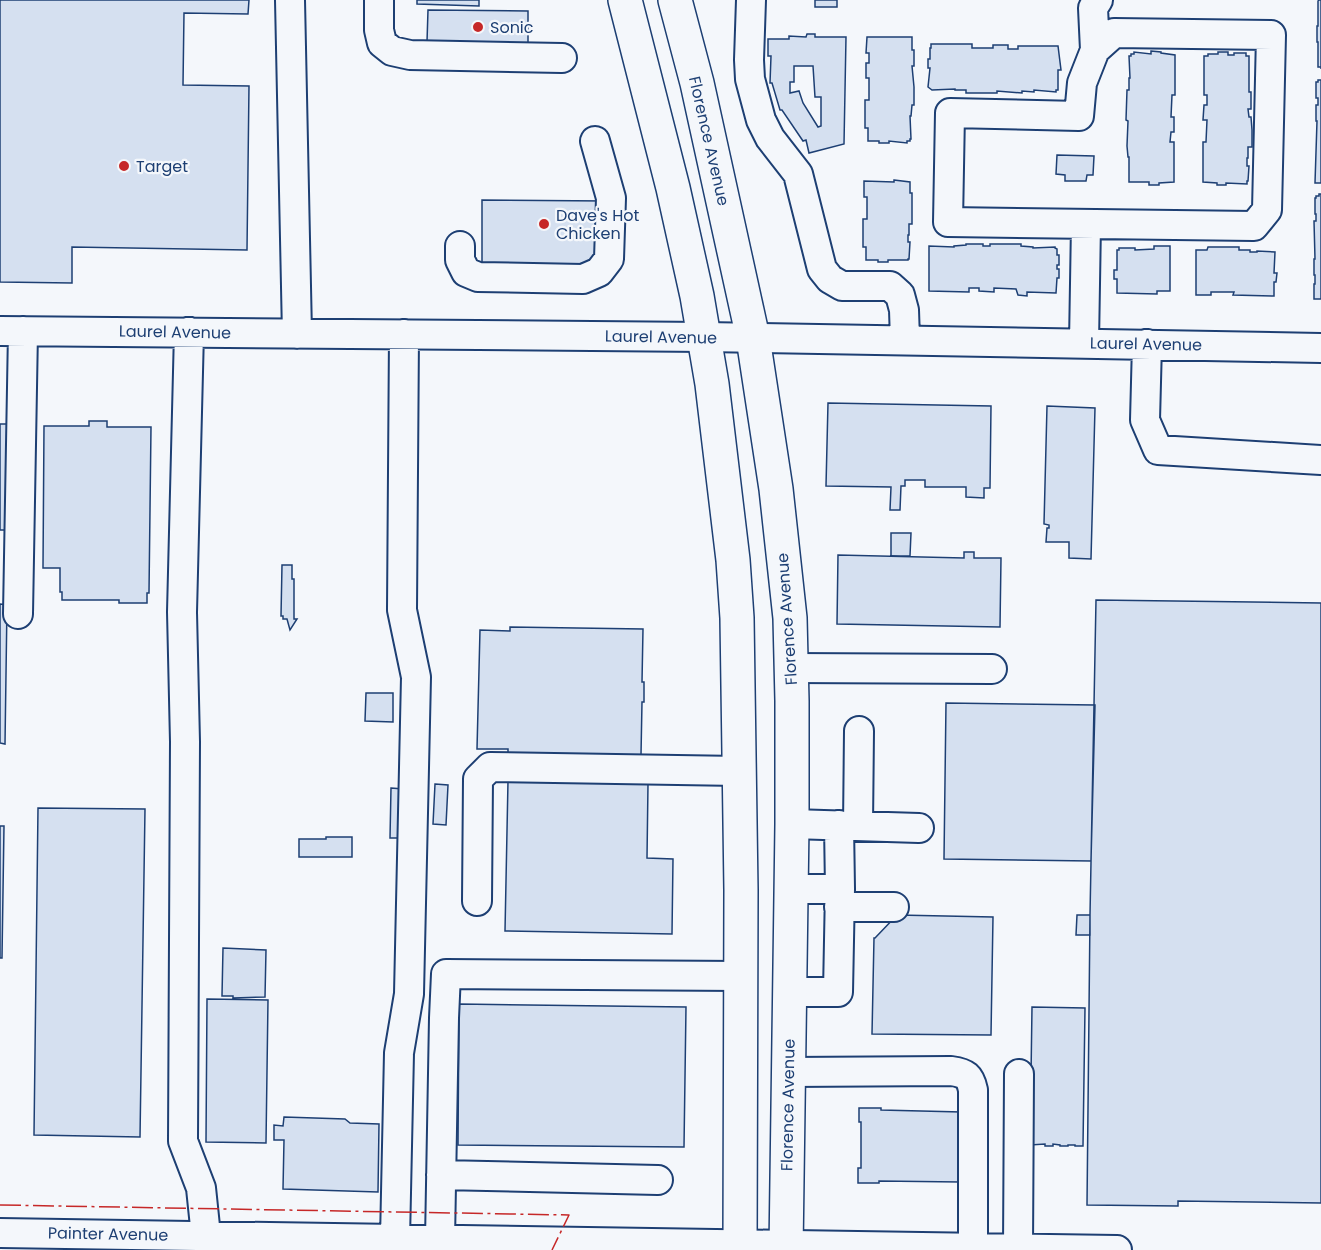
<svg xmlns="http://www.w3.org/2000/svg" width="1321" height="1250" font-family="Poppins,sans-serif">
  <rect width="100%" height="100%" fill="#f4f7fb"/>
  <path fill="#d5e0f0" stroke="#1d3f73" stroke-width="1.5" fill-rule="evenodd" d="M 0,0 L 249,0 L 248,14 L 184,13 L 183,85 L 249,86 L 247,250 L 72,247 L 72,283 L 0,282 Z
    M 417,0 L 479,0 L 479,6 L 417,4 Z
    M 815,0 L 837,0 L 837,7 L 815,7 Z
    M 1319,0 L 1321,0 L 1321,69 L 1321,67 L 1318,67 L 1318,42 L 1317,42 L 1317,26 L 1318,26 L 1318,1 Z
    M 428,10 L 528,11 L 528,47 L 427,42 Z
    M 807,34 L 815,34 L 815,37 L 846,37 L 844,144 L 809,153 L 806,140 L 803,141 L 782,110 L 780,110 L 772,83 L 770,83 L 771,56 L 768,56 L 768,39 L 789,39 L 789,36 L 806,37 ZM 794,66 L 813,66 L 815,97 L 821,97 L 821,126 L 818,127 L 803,103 L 799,91 L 790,93 L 790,82 L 794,82 Z
    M 867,37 L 912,37 L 912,50 L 914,50 L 914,66 L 912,66 L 914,87 L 914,105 L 912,105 L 911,116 L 910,116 L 911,139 L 910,139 L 910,141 L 907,141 L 907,143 L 889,141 L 889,143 L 879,143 L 879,141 L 868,141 L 868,128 L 865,128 L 865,100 L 869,100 L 869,78 L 866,78 L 866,63 L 869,63 L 869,53 L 866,53 Z
    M 931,44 L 972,44 L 972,48 L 993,48 L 993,45 L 1008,45 L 1008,49 L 1018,49 L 1018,46 L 1058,46 L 1061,70 L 1058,70 L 1058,90 L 1056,90 L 1056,92 L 1034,90 L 1034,92 L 1022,91 L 1022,93 L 997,91 L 997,93 L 966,93 L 966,90 L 955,90 L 955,89 L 932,90 L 928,87 L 930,68 L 928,68 L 928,59 L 930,59 L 930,48 L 931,48 Z
    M 1151,51 L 1161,52 L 1161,53 L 1175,55 L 1175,95 L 1172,95 L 1171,117 L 1174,117 L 1174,132 L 1171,132 L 1170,142 L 1174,142 L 1174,182 L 1159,183 L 1159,185 L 1149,185 L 1149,182 L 1129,182 L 1129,157 L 1128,157 L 1127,146 L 1128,121 L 1126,120 L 1127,90 L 1129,90 L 1129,78 L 1130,78 L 1129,56 L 1131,56 L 1131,54 L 1134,54 L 1134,52 L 1151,54 Z
    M 1218,52 L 1228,52 L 1228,55 L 1234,55 L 1234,53 L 1246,53 L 1246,56 L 1249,56 L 1249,92 L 1251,92 L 1251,109 L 1248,109 L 1249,117 L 1251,117 L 1252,130 L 1252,147 L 1248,147 L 1248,158 L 1247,158 L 1247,166 L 1249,166 L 1248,181 L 1247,181 L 1247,184 L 1226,183 L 1226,185 L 1217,185 L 1217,183 L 1203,182 L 1203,142 L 1206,142 L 1207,120 L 1203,120 L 1204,105 L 1207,105 L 1207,95 L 1204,95 L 1204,56 L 1208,56 L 1208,54 L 1218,54 Z
    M 1318,80 L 1321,80 L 1321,183 L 1315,183 L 1317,121 L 1316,121 L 1316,105 L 1318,105 L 1318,98 L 1316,98 L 1316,82 L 1318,82 Z
    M 1057,155 L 1094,156 L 1093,175 L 1087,175 L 1086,181 L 1065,181 L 1065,175 L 1056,174 Z
    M 894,180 L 910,182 L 910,193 L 912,193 L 912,224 L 909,224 L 909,235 L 908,235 L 908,242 L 910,242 L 909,259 L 908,259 L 908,260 L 888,260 L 888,262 L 878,262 L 878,260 L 866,260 L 866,247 L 863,247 L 863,219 L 867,219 L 867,197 L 864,197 L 864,181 L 894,182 Z
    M 1319,194 L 1321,194 L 1321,299 L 1314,299 L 1314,284 L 1315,284 L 1315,275 L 1314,275 L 1314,259 L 1315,259 L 1314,221 L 1316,221 L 1316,214 L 1315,214 L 1315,198 L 1316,198 L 1316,196 L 1319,196 Z
    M 482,200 L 607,201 L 596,271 L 482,270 Z
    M 966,244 L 983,244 L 983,246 L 990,246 L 990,244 L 1021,244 L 1021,246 L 1033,247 L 1033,248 L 1055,247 L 1055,248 L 1057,249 L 1057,255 L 1059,255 L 1059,265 L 1057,265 L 1057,269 L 1059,269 L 1059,278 L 1057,278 L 1056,293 L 1027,292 L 1027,296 L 1018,295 L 1016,289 L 994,288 L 994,292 L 979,291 L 979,288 L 969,288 L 969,292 L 929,291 L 929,246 L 954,247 L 954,246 L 966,245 Z
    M 1154,246 L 1170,246 L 1170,291 L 1157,291 L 1157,294 L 1117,293 L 1117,279 L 1114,279 L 1114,270 L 1117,270 L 1117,250 L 1119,250 L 1119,248 L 1135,248 L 1135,250 L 1154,249 Z
    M 1208,247 L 1239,247 L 1239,250 L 1250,250 L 1250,252 L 1257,252 L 1257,251 L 1275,252 L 1274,273 L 1277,273 L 1276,282 L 1274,282 L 1274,296 L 1233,295 L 1234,292 L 1211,292 L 1211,295 L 1196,295 L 1196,250 L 1207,250 Z
    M 828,403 L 991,406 L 990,488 L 984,488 L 984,498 L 966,497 L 966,487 L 925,487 L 925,480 L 905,480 L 905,486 L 901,486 L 900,510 L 890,510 L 891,487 L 826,486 Z
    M 1047,406 L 1095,408 L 1091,559 L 1069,558 L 1069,542 L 1046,542 L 1047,528 L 1049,528 L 1049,525 L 1044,524 Z
    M 89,421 L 107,421 L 107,427 L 151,427 L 149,593 L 147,593 L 147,603 L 119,603 L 119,600 L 62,600 L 62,592 L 60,592 L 60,568 L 43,568 L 44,426 L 89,426 Z
    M 0,424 L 10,424 L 9,530 L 0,530 Z
    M 891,533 L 911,533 L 910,556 L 891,556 Z
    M 964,552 L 974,552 L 974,558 L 1001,558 L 1000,627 L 837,624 L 838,555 L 964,558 Z
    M 282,565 L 292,565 L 292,579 L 294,579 L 294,619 L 297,619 L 290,630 L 287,619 L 283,619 L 283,616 L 281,616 Z
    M 1096,600 L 1321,603 L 1321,1203 L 1178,1201 L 1178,1206 L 1087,1205 L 1090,915 Z
    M 0,604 L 7,605 L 5,744 L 0,743 Z
    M 510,627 L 643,629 L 642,682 L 644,682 L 644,702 L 642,702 L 641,755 L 508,753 L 508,749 L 477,749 L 480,630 L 510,631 Z
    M 366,693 L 393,693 L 393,722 L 365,721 Z
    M 946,703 L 1095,705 L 1091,861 L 944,859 Z
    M 508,781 L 648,784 L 647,858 L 673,859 L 672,934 L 505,931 Z
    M 435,784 L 448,785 L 446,825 L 433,824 Z
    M 391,788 L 403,789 L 402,838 L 390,838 Z
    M 38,808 L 145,809 L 140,1137 L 34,1135 Z
    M 0,826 L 4,826 L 2,958 L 0,958 Z
    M 326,837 L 352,837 L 352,857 L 299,857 L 299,839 L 326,839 Z
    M 897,915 L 993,917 L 991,1035 L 872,1034 L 874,938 L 875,938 Z
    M 1077,915 L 1090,915 L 1090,935 L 1076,935 Z
    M 223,948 L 266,950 L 265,997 L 233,998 L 233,996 L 222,996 Z
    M 207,999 L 268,1000 L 266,1143 L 206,1142 Z
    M 459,1004 L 686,1007 L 684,1147 L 458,1145 Z
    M 1032,1007 L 1085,1008 L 1083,1146 L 1075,1146 L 1075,1145 L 1068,1145 L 1068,1146 L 1060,1146 L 1060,1145 L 1053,1144 L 1053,1146 L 1045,1146 L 1045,1144 L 1030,1145 Z
    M 859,1108 L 881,1108 L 881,1110 L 961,1112 L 960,1182 L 879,1181 L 879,1183 L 858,1183 L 858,1168 L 861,1168 L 861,1122 L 859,1122 Z
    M 284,1117 L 345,1119 L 350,1123 L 379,1124 L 378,1192 L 283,1189 L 284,1140 L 274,1140 L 274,1125 L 283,1126 Z"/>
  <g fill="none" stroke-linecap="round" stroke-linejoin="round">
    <g stroke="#1d3f73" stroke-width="32">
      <path id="minor" d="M 290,0 L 297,334
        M 379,0 L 379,30 L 382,43 L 392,51 L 410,55 L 562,58
        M 751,0 L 749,60 L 750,79 L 761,120 L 770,138 L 798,174 L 822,269 L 830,279 L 842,286 L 890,286 L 900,295 L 904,310 L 905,340
        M 1114,33 L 1271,35 L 1267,210 L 1254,226 L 948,222 L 950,113 L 1079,116 L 1082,83 L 1095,50 Z
        M 1095,50 L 1093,8 L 1098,0
        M 460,246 L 460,260 L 466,272 L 478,277 L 583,279 L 599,272 L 609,259 L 611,198 L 595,141
        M 0,331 L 705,337 L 1321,348
        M 189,332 L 182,612 L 185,742 L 183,1141 L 201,1188 L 206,1236
        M 1084,343 L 1086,224
        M 1147,344 L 1145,420 L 1158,450 L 1321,460
        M 18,614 L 23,331
        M 792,668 L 992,669
        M 792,824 L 919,828
        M 839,825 L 840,889
        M 858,826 L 859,731
        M 477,901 L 478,779 L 490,767 L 739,771
        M 839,907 L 894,907
        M 789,992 L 838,992 L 840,889 L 791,889
        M 788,1072 L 951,1071 C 966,1073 970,1076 973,1090 L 973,1248
        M 441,1175 L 658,1180
        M 0,1233 L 1117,1250
        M 395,1239 L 399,1053 L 409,994 L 416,677 L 402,610 L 404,334
        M 440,1240 L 444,1018 L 446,974 L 740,976
        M 1018,1248 L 1019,1074"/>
    </g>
    <g stroke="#1d3f73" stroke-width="36">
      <path id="major" d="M 625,0 L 673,188 L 697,296 L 712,384 L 733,560 L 737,618 L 741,890 L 740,1250
        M 675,0 L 697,83 L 753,338 L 776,489 L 790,618 L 792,701 L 792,824 L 786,1250"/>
    </g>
    <use href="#minor" stroke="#f4f7fb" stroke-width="28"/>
    <use href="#major" stroke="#f4f7fb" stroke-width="33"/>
    <path stroke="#c62828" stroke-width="1.5" stroke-dasharray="21 4.5 3 4.5" stroke-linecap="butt" d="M 0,1205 L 569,1215 L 552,1250"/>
  </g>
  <g fill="#c62828" stroke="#f4f7fb" stroke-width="2">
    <circle cx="478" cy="27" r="6"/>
    <circle cx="124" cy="166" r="6"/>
    <circle cx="544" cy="224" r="6"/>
  </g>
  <g text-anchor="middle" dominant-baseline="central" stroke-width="4.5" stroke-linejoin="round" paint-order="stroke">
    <g font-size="16" fill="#1d3f73" stroke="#f4f7fb" text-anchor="start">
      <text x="490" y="27">Sonic</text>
      <text x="136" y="166">Target</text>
      <text x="556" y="215">Dave's Hot<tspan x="556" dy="18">Chicken</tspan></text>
    </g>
    <g font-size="16" fill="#1d3f73" stroke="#f4f7fb">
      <text transform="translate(709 141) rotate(77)">Florence Avenue</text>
      <text transform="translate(175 332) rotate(1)">Laurel Avenue</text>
      <text transform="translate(661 337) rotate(1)">Laurel Avenue</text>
      <text transform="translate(1146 344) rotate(1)">Laurel Avenue</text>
      <text transform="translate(787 619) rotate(-94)">Florence Avenue</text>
      <text transform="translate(788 1105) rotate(-89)">Florence Avenue</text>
      <text transform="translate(108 1234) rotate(1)">Painter Avenue</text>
    </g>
  </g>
</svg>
